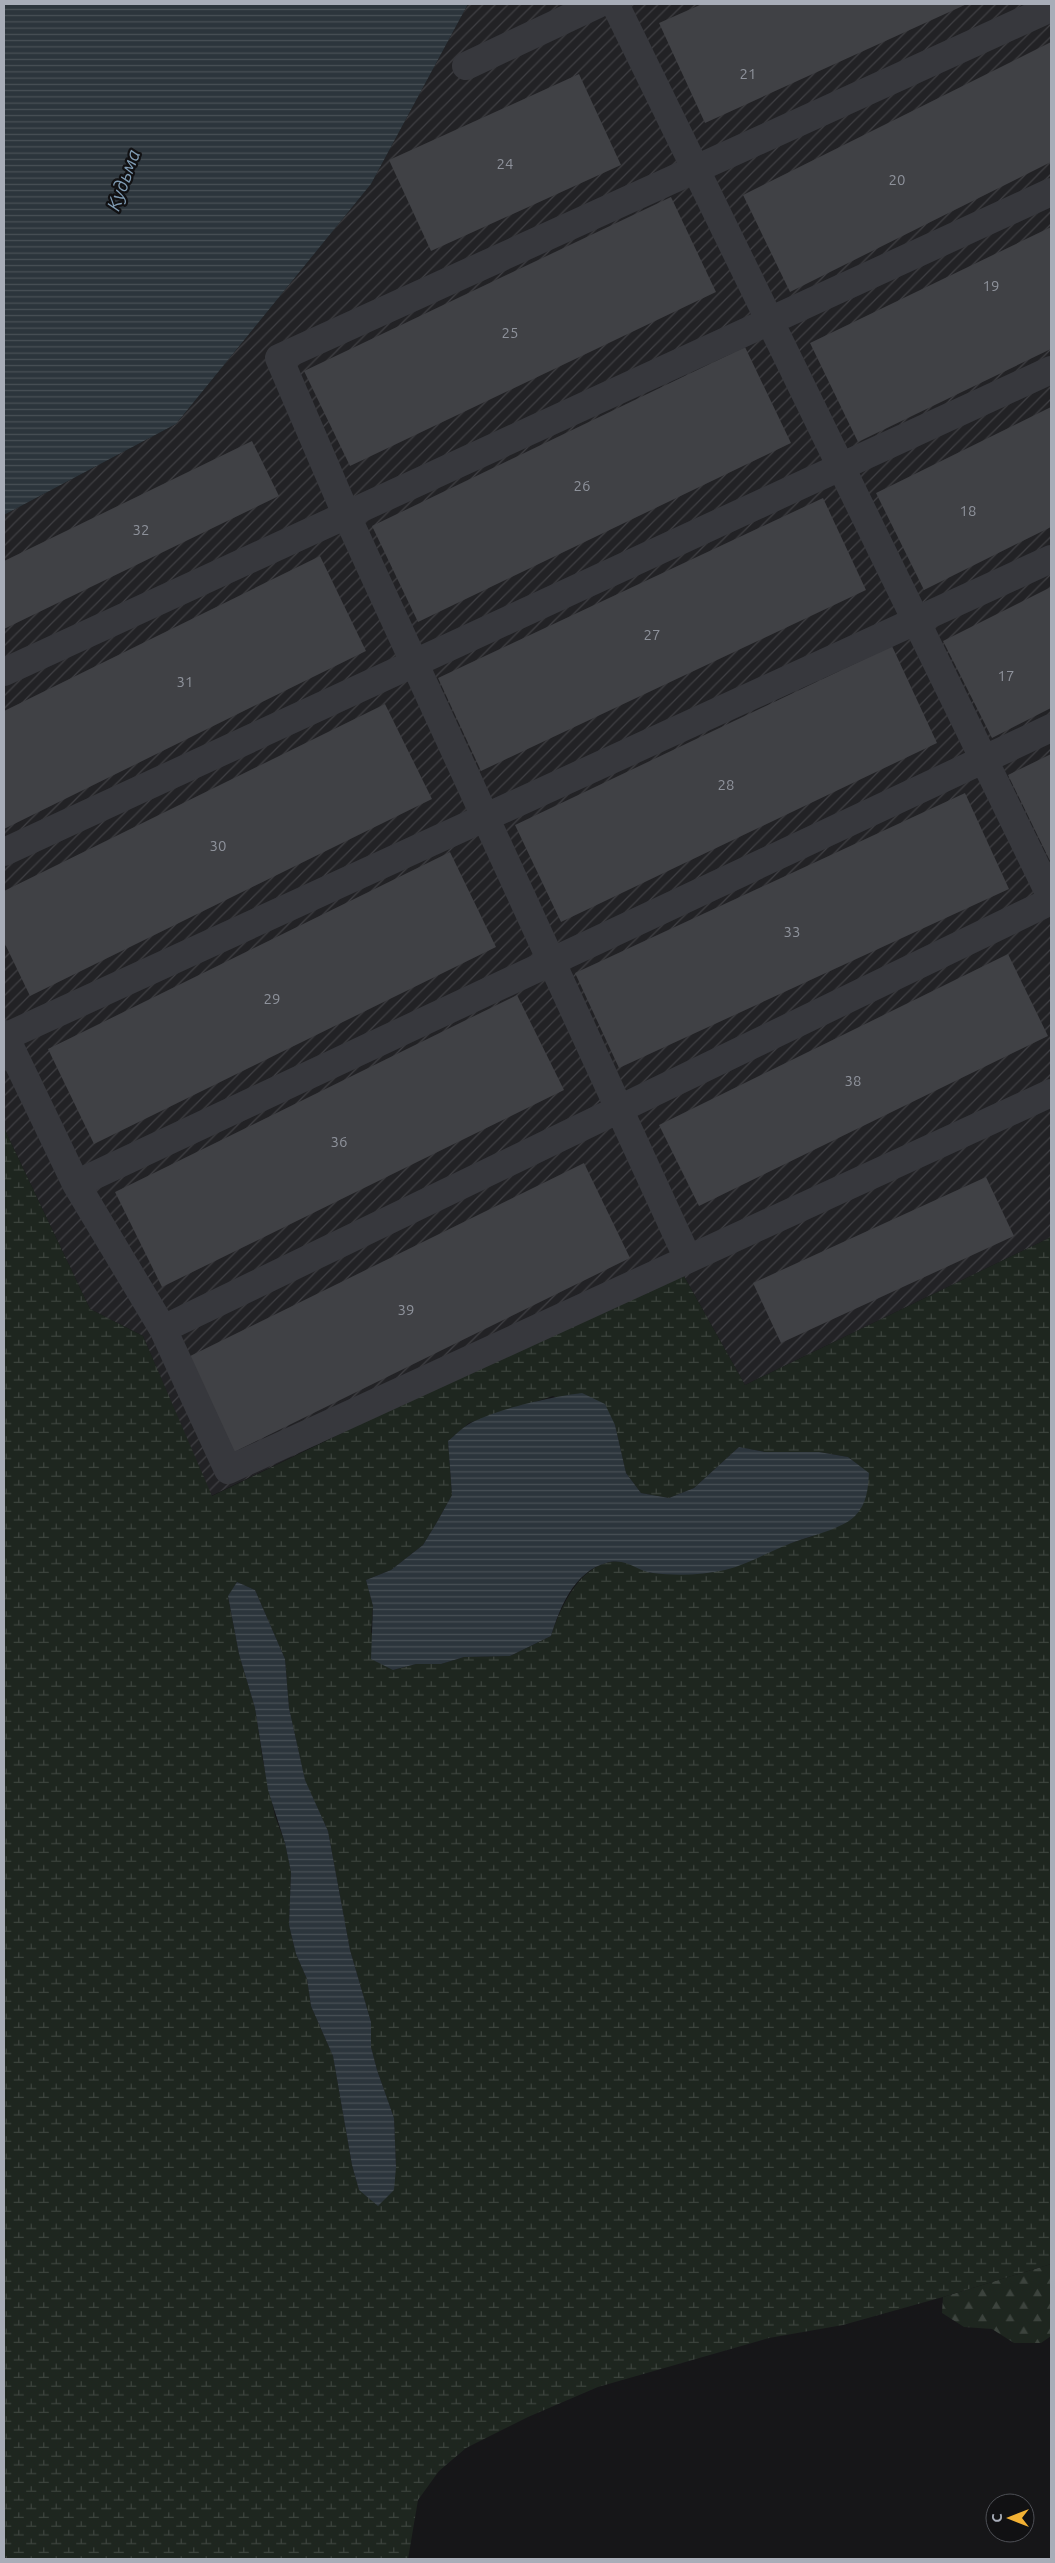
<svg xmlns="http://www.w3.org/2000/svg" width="1055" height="2563" font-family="Ubuntu,sans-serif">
  <defs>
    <pattern id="industrial-furrows" width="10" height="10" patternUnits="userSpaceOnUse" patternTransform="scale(1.25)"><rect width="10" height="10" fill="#222225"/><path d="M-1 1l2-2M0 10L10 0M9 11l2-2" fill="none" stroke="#3f3f43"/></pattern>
    <pattern id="forest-firs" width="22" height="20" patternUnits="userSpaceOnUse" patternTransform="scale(1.25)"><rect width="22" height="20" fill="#1e261f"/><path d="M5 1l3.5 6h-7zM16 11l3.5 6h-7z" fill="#3c433d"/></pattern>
    <pattern id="wetland-marsh" width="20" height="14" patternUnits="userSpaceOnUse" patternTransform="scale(1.25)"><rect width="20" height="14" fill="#1e261f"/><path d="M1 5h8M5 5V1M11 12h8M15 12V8" fill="none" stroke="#3c433d"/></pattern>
    <pattern id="water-rules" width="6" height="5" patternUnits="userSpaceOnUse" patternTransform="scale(1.25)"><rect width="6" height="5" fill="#2c353c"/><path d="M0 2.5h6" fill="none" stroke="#485056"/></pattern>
  </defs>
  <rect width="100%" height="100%" fill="#161618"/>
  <path fill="url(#industrial-furrows)" d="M 468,4 L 1051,4 L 1051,1237 L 745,1385 L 680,1269 L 211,1496 L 143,1336 L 90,1309 L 4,1128 L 4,515 L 176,424 L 371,184 Z"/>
  <path fill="url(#forest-firs)" d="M 1051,2264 L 1051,2336 L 1041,2343 L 1014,2343 L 992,2329 L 964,2327 L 942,2313 L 943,2297 Z"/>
  <path fill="url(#wetland-marsh)" fill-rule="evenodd" d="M 4,1128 L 90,1309 L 143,1336 L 212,1496 L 680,1269 L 745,1385 L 1051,1237 L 1051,2264 L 943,2297 L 843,2325 L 769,2338 L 598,2387 L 528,2417 L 466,2448 L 439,2471 L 418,2500 L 408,2559 L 4,2559 ZM 553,1396 L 615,1425 L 626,1473 L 641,1493 L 669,1498 L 694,1488 L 739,1447 L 765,1452 L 819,1452 L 848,1457 L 869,1474 L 813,1536 L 791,1543 L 651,1573 C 645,1570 638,1565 631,1563 C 586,1551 562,1602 551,1636 L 510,1656 L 464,1657 L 441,1664 L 416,1664 L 393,1670 L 371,1632 L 373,1606 L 366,1580 L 391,1570 L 423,1545 L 437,1522 L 452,1495 L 448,1441 L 469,1423 ZM 237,1582 L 255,1590 L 285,1659 L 289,1708 L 305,1781 L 328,1831 L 350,1950 L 371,2022 L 371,2047 L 377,2070 L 394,2118 L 396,2167 L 359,2190 L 352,2165 L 333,2056 L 311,2006 L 307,1979 L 296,1954 L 289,1925 L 291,1872 L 285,1843 L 275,1816 L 263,1761 L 255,1708 L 239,1654 L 228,1597 Z"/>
  <path fill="url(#water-rules)" d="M 4,4 L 468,4 L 371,184 L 176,424 L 4,515 Z
    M 582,1393 L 605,1404 L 615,1425 L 626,1473 L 641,1493 L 669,1498 L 694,1488 L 739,1447 L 765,1452 L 819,1452 L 848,1457 L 869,1473 C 868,1489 867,1504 855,1516 C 841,1530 808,1536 789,1544 C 768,1552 747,1565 725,1570 C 703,1575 676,1576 653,1573 C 637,1572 628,1557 606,1563 C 574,1572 560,1607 551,1636 L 510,1656 L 464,1657 L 441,1664 L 416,1664 L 393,1670 L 371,1659 L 373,1606 L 366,1580 L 391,1570 L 423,1545 L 437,1522 L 452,1495 L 448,1441 C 455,1435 462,1428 469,1424 C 493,1410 554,1396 582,1393 Z
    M 237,1582 L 255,1590 L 285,1659 L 289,1708 L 305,1780 L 328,1831 L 350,1950 L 371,2022 L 371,2047 L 377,2070 L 394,2118 L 396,2167 L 394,2190 L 378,2206 L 359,2190 L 352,2165 L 333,2056 L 311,2006 L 307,1979 L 296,1954 L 289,1925 L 291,1872 L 285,1843 L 268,1790 L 255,1708 L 239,1654 L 228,1596 Z"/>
  <path fill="#404145" d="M 702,4 L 967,4 L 705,123 L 659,23 Z
    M 1051,42 L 1051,162 L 790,292 L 743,195 Z
    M 579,74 L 621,165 L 431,251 L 389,160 Z
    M 671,197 L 716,292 L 350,466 L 304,371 Z
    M 1051,227 L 1051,349 L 858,442 L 810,343 Z
    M 745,347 L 791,443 L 418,622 L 372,526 Z
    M 1051,407 L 1051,527 L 924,590 L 876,493 Z
    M 252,441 L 279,496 L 4,629 L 4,561 Z
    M 823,498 L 866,590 L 481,771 L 438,678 Z
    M 320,556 L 366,651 L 4,829 L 4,711 Z
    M 1051,587 L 1051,708 L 992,738 L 943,641 Z
    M 892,646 L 937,743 L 561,922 L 515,825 Z
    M 385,704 L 432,799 L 30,996 L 4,942 L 4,891 Z
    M 1051,754 L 1051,863 L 1008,775 Z
    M 965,793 L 1009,889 L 619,1068 L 575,973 Z
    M 450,852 L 496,947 L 94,1144 L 48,1049 Z
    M 1008,954 L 1048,1036 L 699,1206 L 659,1125 Z
    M 517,995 L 564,1090 L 162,1287 L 115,1192 Z
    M 584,1163 L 630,1258 L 228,1455 L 182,1360 Z
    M 986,1177 L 1014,1236 L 781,1343 L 753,1283 Z"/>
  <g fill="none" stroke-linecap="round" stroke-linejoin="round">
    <path stroke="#37383d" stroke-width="28" d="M 615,4 L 1051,897
      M 466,66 L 598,4
      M 4,672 L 1051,192
      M 4,852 L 1051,370
      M 4,1034 L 76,1184 L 163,1329 L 1051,901
      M 5,1037 L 1051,559
      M 76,1184 L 1051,728
      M 688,1259 L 346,514 L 279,358 L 1051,8
      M 163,1329 L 228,1470 L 1051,1093"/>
  </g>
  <g text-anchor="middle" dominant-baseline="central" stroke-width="4.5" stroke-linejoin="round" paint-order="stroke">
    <g font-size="15" fill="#8e929b">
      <text x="748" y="73">21</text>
      <text x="505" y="163">24</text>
      <text x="897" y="179">20</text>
      <text x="991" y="285">19</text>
      <text x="510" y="332">25</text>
      <text x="582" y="485">26</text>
      <text x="968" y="510">18</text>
      <text x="141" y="529">32</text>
      <text x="652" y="634">27</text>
      <text x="1006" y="675">17</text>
      <text x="185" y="681">31</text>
      <text x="726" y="784">28</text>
      <text x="218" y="845">30</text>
      <text x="792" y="931">33</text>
      <text x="272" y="998">29</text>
      <text x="853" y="1080">38</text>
      <text x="339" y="1141">36</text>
      <text x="406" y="1309">39</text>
    </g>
    <g font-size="19" font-style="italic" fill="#7f9bb3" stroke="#111113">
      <text transform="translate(123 180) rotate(-70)">Кудьма</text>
    </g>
  </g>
  <rect width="1055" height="2563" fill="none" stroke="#a8adb8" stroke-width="10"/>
  <g transform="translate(1010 2518) rotate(270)"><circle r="24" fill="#111113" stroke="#4d4f55"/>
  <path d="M0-4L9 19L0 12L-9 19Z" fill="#f2b134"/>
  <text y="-8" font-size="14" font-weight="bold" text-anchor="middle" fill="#a8adb8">С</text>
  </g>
</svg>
